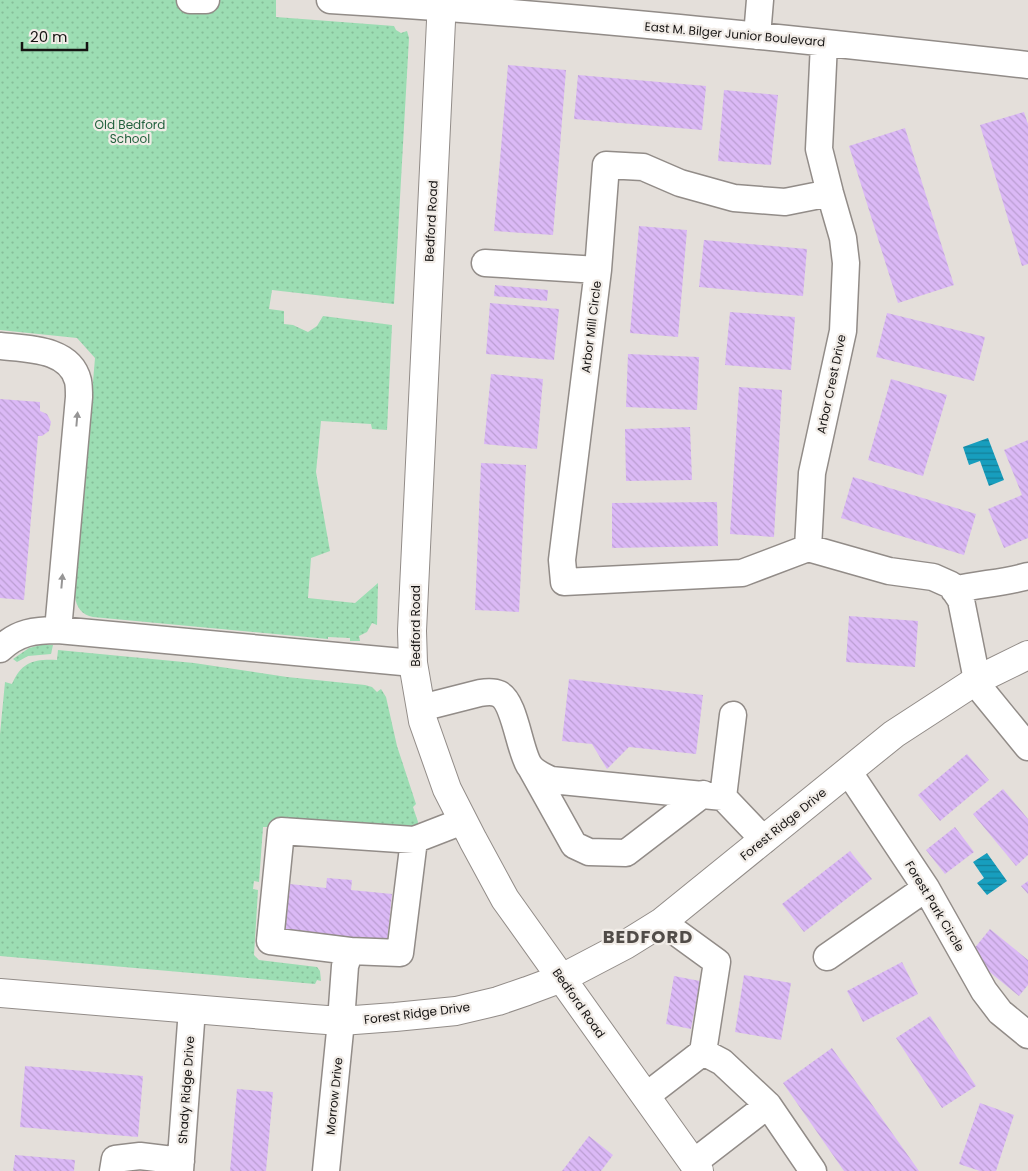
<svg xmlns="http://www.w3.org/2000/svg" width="1028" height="1171" font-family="Poppins,sans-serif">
  <defs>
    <pattern id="grass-dots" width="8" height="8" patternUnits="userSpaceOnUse" patternTransform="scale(1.25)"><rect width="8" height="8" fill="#9cddb3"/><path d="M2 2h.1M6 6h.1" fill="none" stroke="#86bd99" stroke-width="1.8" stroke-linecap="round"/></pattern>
    <pattern id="water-rules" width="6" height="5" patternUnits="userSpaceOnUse" patternTransform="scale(1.25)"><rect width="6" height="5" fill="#179ebe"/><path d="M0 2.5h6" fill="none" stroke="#148099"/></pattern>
    <pattern id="building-back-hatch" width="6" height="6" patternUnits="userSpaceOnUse" patternTransform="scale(1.25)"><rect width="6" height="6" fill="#dbb9f6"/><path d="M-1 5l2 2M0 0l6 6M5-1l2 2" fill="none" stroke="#bb9ed2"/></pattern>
  </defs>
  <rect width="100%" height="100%" fill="#e4dfda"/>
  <path fill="url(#grass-dots)" d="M 0,0 L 276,0 L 276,17 L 394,26 L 396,30 L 401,33 L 407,31 L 409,38 L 394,304 L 272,290 L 269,309 L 284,311 L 284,324 L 293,325 L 308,332 L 317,326 L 323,316 L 392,325 L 387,430 L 372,429 L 371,424 L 321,421 L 316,472 L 330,551 L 311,558 L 308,598 L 355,603 L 378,583 L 377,625 L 372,623 L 367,632 L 359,636 L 360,641 L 350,641 L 350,638 L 328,637 L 328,639 L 93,617 C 82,615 76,607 75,596 L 95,358 L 77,338 L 0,330 Z
    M 41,645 L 53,645 L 51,654 L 28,656 L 17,662 L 13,659 L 29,648 Z
    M 58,650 L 194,663 L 287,677 L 365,685 L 372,687 L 377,692 L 381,689 L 386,697 L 397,746 L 416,804 L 413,807 L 418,822 L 417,829 L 278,819 L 276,827 L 263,827 L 259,882 L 254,881 L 253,889 L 258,890 L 254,955 L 259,960 L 317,967 L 320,971 L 321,981 L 317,980 L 315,984 L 0,956 L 0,734 L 5,682 L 12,684 C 22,662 33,659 57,660 Z"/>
  <path fill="url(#water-rules)" d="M 988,438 L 1004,480 L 989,486 L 980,461 L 969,465 L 963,447 Z
    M 987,853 L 1007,881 L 987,895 L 977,883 L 984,878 L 973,862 Z"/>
  <path fill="url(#building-back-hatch)" d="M 508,65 L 566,70 L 553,235 L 494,231 Z
    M 578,75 L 706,86 L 702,130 L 574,119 Z
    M 724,90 L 778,95 L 771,165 L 718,161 Z
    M 1024,112 L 1028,124 L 1028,264 L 1022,266 L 980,125 Z
    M 905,128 L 954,285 L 898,303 L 849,146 Z
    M 639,226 L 687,230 L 678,337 L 630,333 Z
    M 704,240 L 807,249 L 803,296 L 699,287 Z
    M 495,285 L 548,290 L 547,301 L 494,296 Z
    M 490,303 L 559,309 L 554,360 L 486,354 Z
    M 730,312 L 795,317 L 791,370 L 725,365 Z
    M 887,313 L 985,337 L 974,381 L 876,357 Z
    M 628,354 L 699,357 L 697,410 L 626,407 Z
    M 491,374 L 543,379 L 537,449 L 484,444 Z
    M 891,379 L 947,395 L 923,476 L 868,460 Z
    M 739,387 L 782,390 L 774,537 L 730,534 Z
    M 0,399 L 40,402 L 40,411 L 47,414 L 51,422 L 49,431 L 42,436 L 38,436 L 24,600 L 0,598 Z
    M 690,427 L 692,480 L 626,481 L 625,429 Z
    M 1028,440 L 1028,538 L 1004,548 L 988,509 L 1022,495 L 1004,450 Z
    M 481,463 L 526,465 L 519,612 L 475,610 Z
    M 853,477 L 976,514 L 964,555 L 841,518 Z
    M 717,502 L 718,546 L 612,548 L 612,503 Z
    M 849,616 L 918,621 L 915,667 L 846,662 Z
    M 569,679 L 703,695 L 696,754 L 629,747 L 607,769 L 592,744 L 562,741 Z
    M 967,754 L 989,780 L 940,821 L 918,795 Z
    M 1003,789 L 1028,819 L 1028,855 L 1016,866 L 973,814 Z
    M 955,827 L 974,852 L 945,874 L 926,850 Z
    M 850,851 L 872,879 L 804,932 L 782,904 Z
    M 327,878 L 352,880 L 351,890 L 392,894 L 387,943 L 285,933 L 290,884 L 326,888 Z
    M 1028,881 L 1028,894 L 1021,886 Z
    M 990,929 L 1028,960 L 1028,985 L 1019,996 L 969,955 Z
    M 902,962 L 918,994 L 863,1022 L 847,991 Z
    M 744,975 L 791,983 L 781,1040 L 735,1032 Z
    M 674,976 L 700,981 L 691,1029 L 666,1024 Z
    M 930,1016 L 976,1086 L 942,1108 L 896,1038 Z
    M 832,1048 L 919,1171 L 844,1171 L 783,1083 Z
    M 25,1066 L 143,1076 L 138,1137 L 20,1127 Z
    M 237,1089 L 273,1092 L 266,1171 L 230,1171 Z
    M 980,1103 L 1014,1115 L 996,1171 L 980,1171 L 959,1164 Z
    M 589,1136 L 613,1155 L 601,1171 L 562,1171 Z
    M 15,1155 L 75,1160 L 74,1171 L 13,1171 Z"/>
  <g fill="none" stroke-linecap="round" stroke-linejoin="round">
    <g stroke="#928c88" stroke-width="29">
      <path id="minor" d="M 190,0 L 206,0
        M 330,0 C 563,14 796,39 1028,65
        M 757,36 L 760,0
        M 830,193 L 785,202 L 734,198 L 680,183 L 643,167 L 606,165 L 598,270 L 562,560 L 564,582 L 742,573 L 808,548 L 889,571 L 933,577 L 951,585 L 961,600 L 977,680 L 983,692 L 1028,747
        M 485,263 L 598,270
        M 0,346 C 27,349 70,348 78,381 C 79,386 79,392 79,397 L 58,630
        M 808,548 L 812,473 L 843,331 L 846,263 L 843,238 L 830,193 L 819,149 L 824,43
        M 954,590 C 979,584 1004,583 1028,576
        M 0,649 C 18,632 35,630 58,630 L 413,663
        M 421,708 L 480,693 C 486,692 493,691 499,694 C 515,702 519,749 529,765 C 534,773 543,776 551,780 L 723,797 L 764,840
        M 531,768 L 574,845 L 589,852 L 626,853 L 703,794
        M 848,771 L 926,888 L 984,991 L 1000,1012 L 1028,1035
        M 723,797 L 733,715
        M 350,951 L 270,941 L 281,831 L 414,840
        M 827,957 L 926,888
        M 703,1052 L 722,1062 L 768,1105
        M 646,1096 L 703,1052 L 717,962 L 662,922
        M 693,1163 L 768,1105 L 813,1171
        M 113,1171 L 115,1159 L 140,1156 L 181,1161
        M 180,1171 L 192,1009
        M 326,1171 L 341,1021 L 345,966 L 350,951 L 400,953 L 414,840 L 463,821"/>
    </g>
    <g stroke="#928c88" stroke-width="30">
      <path id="major" d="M 442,0 L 412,631 L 413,663 L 423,721 L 447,789 L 473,840 L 505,899 L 699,1171
        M 0,993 L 313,1019 L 341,1021 L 395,1017 L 456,1011 L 498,1001 L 527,991 L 562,978 L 625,945 L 662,922 L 894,734 L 977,680 L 1028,655"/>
    </g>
    <use href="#minor" stroke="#fff" stroke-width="26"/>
    <use href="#major" stroke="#fff" stroke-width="28"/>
  </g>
  <defs><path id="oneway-solid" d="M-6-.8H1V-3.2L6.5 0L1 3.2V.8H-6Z" transform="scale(1.25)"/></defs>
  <g fill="#969595">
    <use href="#oneway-solid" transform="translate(77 419) rotate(-85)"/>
    <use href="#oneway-solid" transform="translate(62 581) rotate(-85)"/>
  </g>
  <g text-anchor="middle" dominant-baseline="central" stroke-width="4.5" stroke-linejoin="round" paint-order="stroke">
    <g font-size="12" fill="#161413" stroke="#f1ece7">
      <text transform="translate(735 34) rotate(5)">East M. Bilger Junior Boulevard</text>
      <text transform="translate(431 221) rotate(-87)">Bedford Road</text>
      <text transform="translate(591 327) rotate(-83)">Arbor Mill Circle</text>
      <text transform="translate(831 384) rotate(-78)">Arbor Crest Drive</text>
      <text transform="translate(415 626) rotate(-90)">Bedford Road</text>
      <text transform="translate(783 824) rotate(-39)">Forest Ridge Drive</text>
      <text transform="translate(935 906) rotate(59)">Forest Park Circle</text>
      <text transform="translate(579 1003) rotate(55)">Bedford Road</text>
      <text transform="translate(417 1013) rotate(-7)">Forest Ridge Drive</text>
      <text transform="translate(186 1090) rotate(-86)">Shady Ridge Drive</text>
      <text transform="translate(334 1096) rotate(-84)">Morrow Drive</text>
    </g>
    <g font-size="12" fill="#23613e" stroke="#f1ece7">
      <text x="130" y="124">Old Bedford<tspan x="130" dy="14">School</tspan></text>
    </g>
    <g font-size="18" font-weight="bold" letter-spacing="1" fill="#514c48" stroke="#f1ece7">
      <text x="648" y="936">BEDFORD</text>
    </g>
  </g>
  <path d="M22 42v8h65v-8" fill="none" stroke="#161413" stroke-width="2.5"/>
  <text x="30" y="42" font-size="15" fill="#161413" stroke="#f1ece7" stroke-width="4" paint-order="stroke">20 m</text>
</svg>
